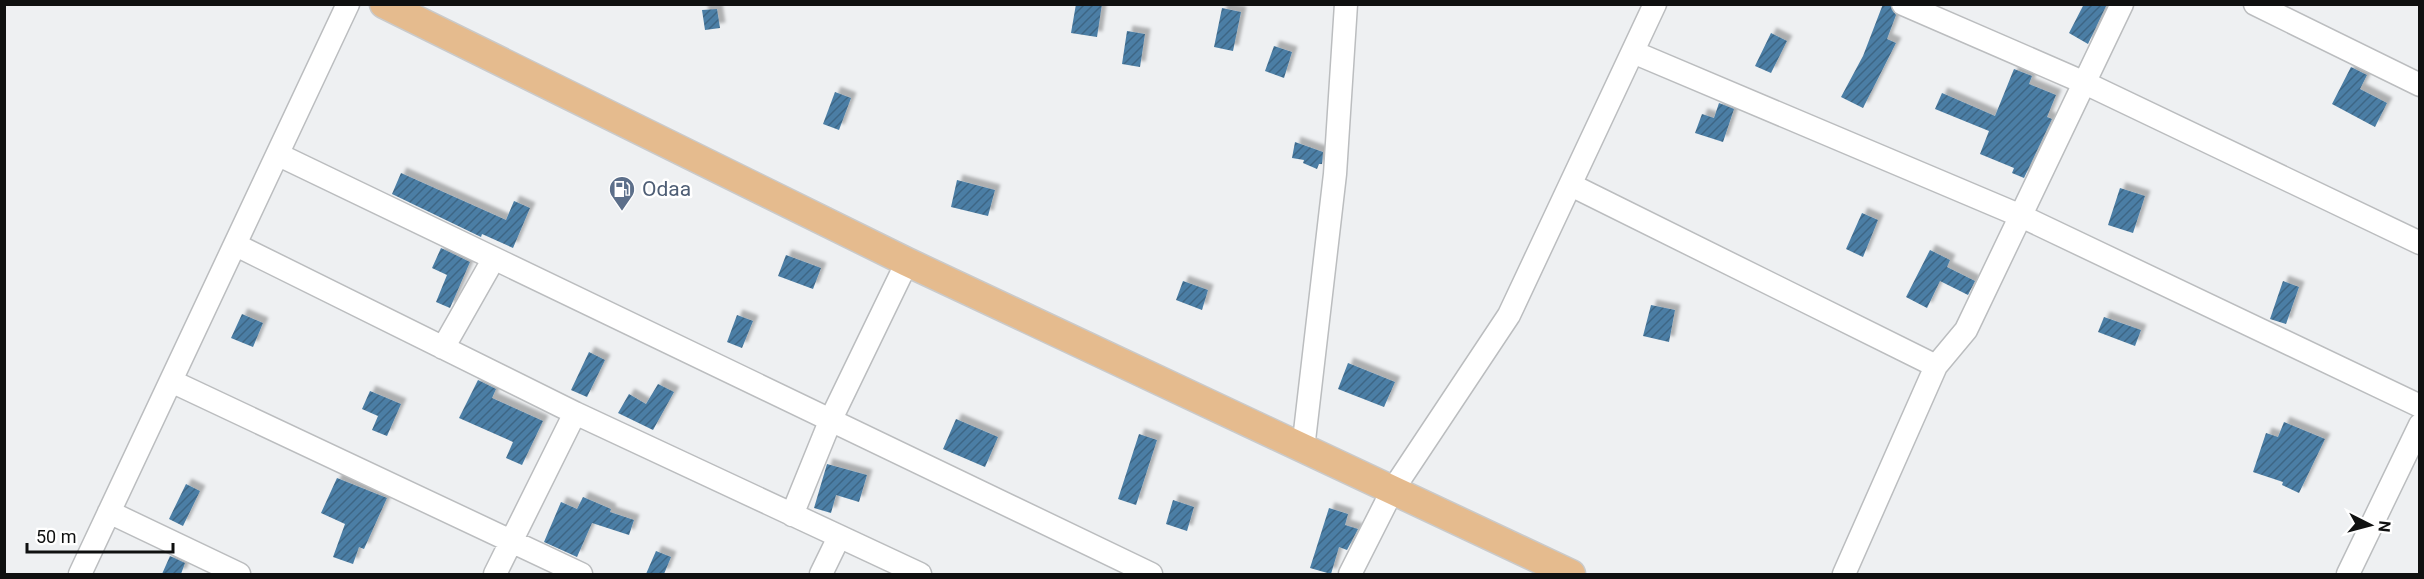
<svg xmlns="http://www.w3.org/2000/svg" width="2424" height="579" font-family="Roboto,sans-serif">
  <defs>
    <pattern id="building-hatch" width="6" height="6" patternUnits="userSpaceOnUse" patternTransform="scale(1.5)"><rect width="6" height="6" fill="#4b7ea5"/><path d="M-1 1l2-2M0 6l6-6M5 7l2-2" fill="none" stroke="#3d6685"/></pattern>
    <filter id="shadow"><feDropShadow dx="5.5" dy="-5.5" stdDeviation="1.5" flood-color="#0004"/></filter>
  </defs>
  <rect width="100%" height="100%" fill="#eef0f2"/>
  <path fill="url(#building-hatch)" filter="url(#shadow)" d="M 1076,4 L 1102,4 L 1097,37 L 1071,33 Z
    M 1883,4 L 1890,4 L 1896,15 L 1887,39 L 1896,43 L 1863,108 L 1841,97 L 1863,56 Z
    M 2084,4 L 2107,4 L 2088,44 L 2069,33 Z
    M 1222,8 L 1241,12 L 1233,51 L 1214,47 Z
    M 717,9 L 720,28 L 705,30 L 702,10 Z
    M 1127,31 L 1145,34 L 1140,67 L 1122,64 Z
    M 1771,33 L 1787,41 L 1771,73 L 1755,66 Z
    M 1274,46 L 1292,52 L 1284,78 L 1265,71 Z
    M 2351,67 L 2367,75 L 2360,89 L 2387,103 L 2375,127 L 2332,104 Z
    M 2014,69 L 2032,76 L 2029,84 L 2056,95 L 2047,117 L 2052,119 L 2024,178 L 2012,173 L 2014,168 L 1980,154 L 1989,131 L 1935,109 L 1942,93 L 1995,116 Z
    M 835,92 L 851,98 L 839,130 L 823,124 Z
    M 1719,103 L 1734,109 L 1723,142 L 1695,133 L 1702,114 L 1714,118 Z
    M 1295,142 L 1323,152 L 1322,164 L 1319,164 L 1317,169 L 1303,163 L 1304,160 L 1292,158 Z
    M 401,173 L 506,220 L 514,201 L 530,208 L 513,248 L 482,234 L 481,237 L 392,194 Z
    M 957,180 L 995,190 L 988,216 L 951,207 Z
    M 2120,188 L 2145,196 L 2133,233 L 2108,225 Z
    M 1862,213 L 1878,220 L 1863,257 L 1846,249 Z
    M 441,248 L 470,262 L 450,308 L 436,302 L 447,275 L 432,268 Z
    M 1930,250 L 1950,260 L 1947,267 L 1975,281 L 1968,295 L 1940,281 L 1927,308 L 1906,297 Z
    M 786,255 L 821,268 L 813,289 L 778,276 Z
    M 1183,281 L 1208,290 L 1202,310 L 1176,300 Z
    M 2283,281 L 2299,287 L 2286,324 L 2270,319 Z
    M 1651,305 L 1675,310 L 1669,342 L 1643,336 Z
    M 242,314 L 263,323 L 253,347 L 231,338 Z
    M 737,315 L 753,321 L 742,348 L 727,342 Z
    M 2104,317 L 2141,330 L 2135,346 L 2098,332 Z
    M 589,352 L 605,360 L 587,397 L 571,390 Z
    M 1348,363 L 1395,382 L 1384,407 L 1338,389 Z
    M 478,380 L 496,389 L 492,398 L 543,421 L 522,465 L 506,458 L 513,442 L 459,418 Z
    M 658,384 L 674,392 L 653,430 L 618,413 L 629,394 L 646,404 Z
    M 370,391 L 401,404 L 387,436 L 372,430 L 378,416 L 362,409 Z
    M 956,419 L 998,437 L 985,467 L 943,449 Z
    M 2284,422 L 2325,439 L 2299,493 L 2282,485 L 2283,482 L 2253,472 L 2266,433 L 2278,437 Z
    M 1139,434 L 1157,440 L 1136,505 L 1118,499 Z
    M 827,464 L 867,475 L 859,502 L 836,495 L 831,513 L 814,508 Z
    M 337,478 L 387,498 L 364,549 L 359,547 L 353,564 L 333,557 L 345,524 L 321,513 Z
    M 186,484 L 200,491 L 183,526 L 169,519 Z
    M 583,497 L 611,509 L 610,512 L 634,520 L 629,535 L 592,523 L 577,557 L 544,542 L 561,502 L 577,509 Z
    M 1173,500 L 1194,507 L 1187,531 L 1166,524 Z
    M 1329,508 L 1348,514 L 1345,525 L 1358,529 L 1347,550 L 1339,547 L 1331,574 L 1310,568 Z
    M 656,551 L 671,557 L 664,574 L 646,574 Z
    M 170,556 L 185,563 L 181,574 L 162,574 Z"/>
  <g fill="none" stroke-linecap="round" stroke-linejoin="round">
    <g stroke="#bbbdbf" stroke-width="25">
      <path id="minor" d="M 1903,4 L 2085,83 L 2420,243
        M 2255,4 L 2420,85
        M 1633,52 L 2021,216 L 2420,406
        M 279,155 L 1151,574
        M 1571,185 L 1936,366
        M 236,245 L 575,413 L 920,574
        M 443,348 L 493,260
        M 171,381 L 581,574
        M 1303,449 L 1335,174 L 1346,4
        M 109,512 L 239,574
        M 792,515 L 831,419 L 907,262
        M 80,574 L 348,4
        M 495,574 L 575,413
        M 821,574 L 839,537
        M 1350,574 L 1392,491 L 1509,315 L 1655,4
        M 1844,574 L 1936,366 L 1966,330 L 2122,4
        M 2348,574 L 2420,425"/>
    </g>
    <g stroke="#cacaca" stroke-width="31">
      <path id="major" d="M 384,4 L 907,262 L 1571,574"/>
    </g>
    <use href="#minor" stroke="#fff" stroke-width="22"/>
    <use href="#major" stroke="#e5bb8e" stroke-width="28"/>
  </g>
  <defs>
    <g id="fuel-pin" transform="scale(1.35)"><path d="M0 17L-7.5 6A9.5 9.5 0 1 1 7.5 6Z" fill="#5c6f8a" stroke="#fff"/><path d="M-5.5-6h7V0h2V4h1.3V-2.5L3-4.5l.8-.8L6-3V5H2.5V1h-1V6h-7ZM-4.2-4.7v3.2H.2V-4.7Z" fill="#fff"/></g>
  </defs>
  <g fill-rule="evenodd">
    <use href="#fuel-pin" x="622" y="189"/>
  </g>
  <g text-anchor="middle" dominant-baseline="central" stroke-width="5" stroke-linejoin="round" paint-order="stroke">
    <g font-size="21" fill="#4e5e75" stroke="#fff" text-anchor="start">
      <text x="642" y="189">Odaa</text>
    </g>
  </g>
  <rect width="2424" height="579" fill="none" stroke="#0f1010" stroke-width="12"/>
  <g transform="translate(2370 525) rotate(96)" stroke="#ffffff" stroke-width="4.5" paint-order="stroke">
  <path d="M0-4.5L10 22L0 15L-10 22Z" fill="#0f1010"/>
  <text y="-9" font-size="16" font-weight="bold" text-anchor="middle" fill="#0f1010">N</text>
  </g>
  <path d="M27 543v9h146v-9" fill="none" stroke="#0f1010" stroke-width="3"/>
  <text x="36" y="543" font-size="18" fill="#0f1010" stroke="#ffffff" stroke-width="4.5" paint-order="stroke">50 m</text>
</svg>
